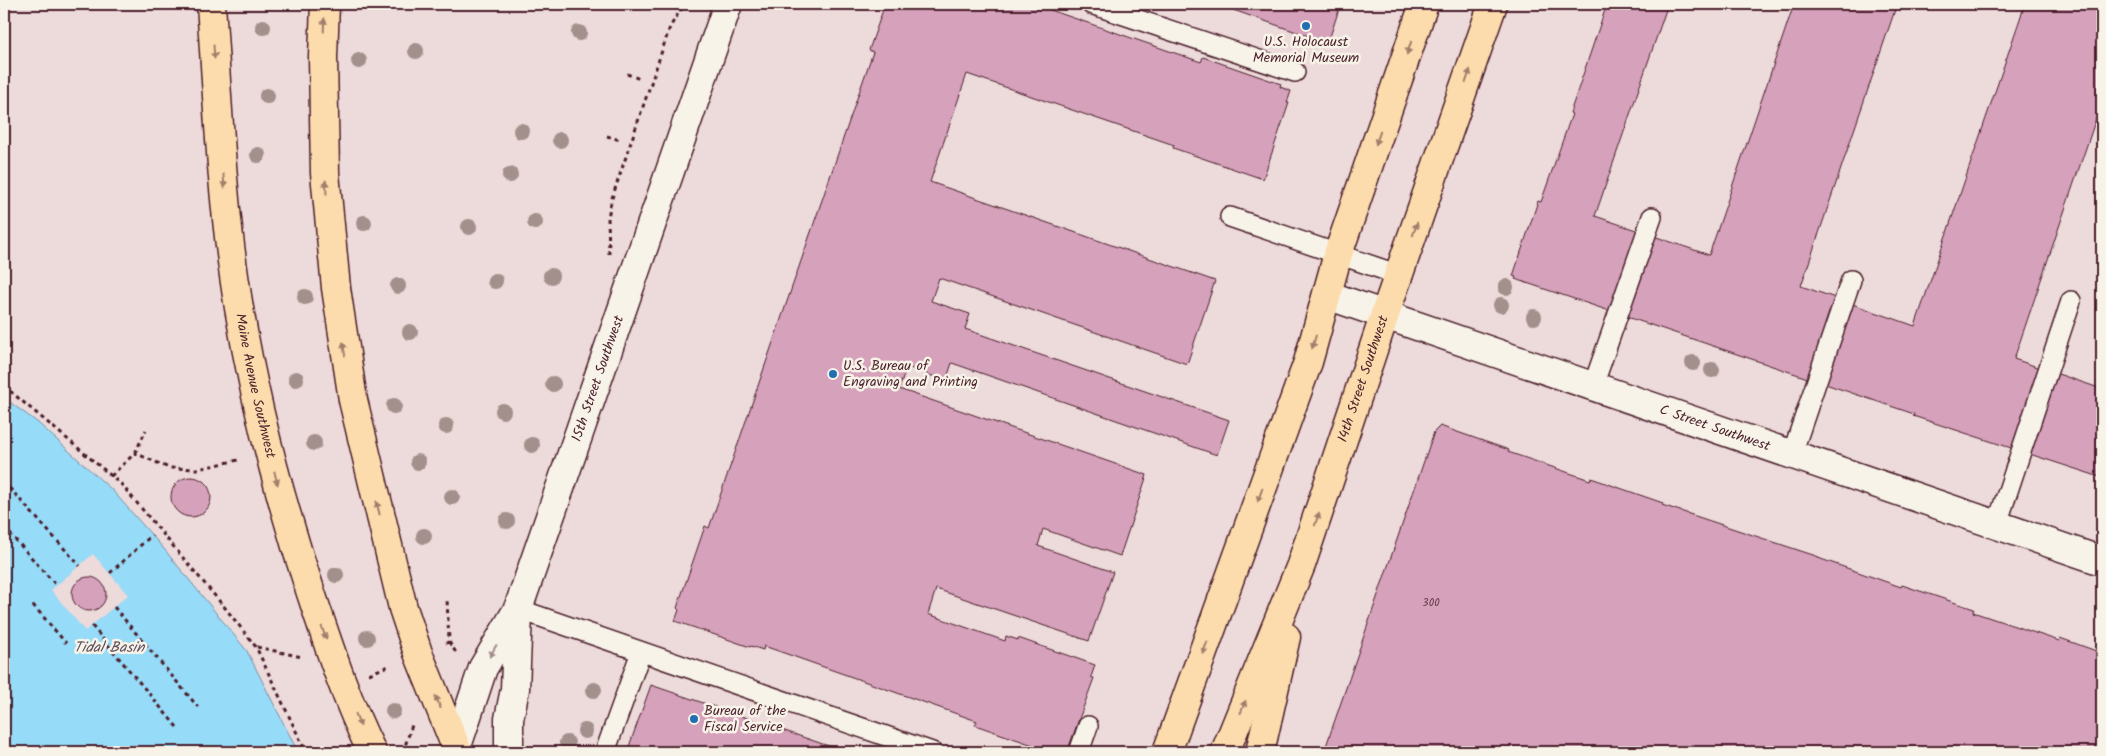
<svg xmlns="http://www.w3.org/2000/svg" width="2106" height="756" font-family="Kalam,sans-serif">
  <rect width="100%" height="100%" fill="#eddada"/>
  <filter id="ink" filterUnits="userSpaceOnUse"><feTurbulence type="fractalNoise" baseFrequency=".02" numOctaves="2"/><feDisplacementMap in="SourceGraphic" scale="10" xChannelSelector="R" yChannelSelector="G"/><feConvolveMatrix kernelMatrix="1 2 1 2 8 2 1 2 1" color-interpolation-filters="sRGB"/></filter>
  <g filter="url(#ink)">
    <path fill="#96dbf8" stroke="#7890a6" d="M 4,398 L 37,422 L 112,490 L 164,549 L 247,651 L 298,752 L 4,752 Z"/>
    <path fill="#eddada" d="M 93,554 L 128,595 L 85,631 L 51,590 Z"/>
    <path fill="#d5a1bb" stroke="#4a1f2b" d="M 885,4 L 1033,4 L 1201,62 L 1203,57 L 1281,84 L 1280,87 L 1291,91 L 1287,103 L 1289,103 L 1263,179 L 1173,148 L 1174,145 L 967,74 L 930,182 L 1215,281 L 1187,364 L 939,278 L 931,301 L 970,314 L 965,329 L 1229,420 L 1217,455 L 952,363 L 946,381 L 907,367 L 899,389 L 1147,475 L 1120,556 L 1043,529 L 1038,546 L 1113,572 L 1089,641 L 936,589 L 928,614 L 1005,641 L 1006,636 L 1018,640 L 1018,638 L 1095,665 L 1091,677 L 1094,678 L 1067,752 L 1053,752 L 975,725 L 977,721 L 764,646 L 763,650 L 751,646 L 750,647 L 675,621 L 679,610 L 677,608 L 705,526 L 709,528 L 873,52 L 869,50 Z
      M 1120,4 L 1152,4 L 1149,14 Z
      M 1216,4 L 1350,4 L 1339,9 L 1328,43 Z
      M 1607,4 L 1668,4 L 1595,216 L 1709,255 L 1794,4 L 1897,4 L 1801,286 L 1915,326 L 2025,4 L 2102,4 L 2102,101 L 2014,359 L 2102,389 L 2102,481 L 2099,480 L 2100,477 L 1913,416 L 1914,414 L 1515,279 L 1516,277 L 1513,276 L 1538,201 L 1541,202 L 1566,131 L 1572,114 L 1570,113 Z
      M 1440,426 L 1509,450 L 1508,452 L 1590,480 L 1591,478 L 1663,503 L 1662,505 L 1819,557 L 1818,558 L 1901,587 L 1902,585 L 1974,609 L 1973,612 L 2059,641 L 2060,638 L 2102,653 L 2102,741 L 2098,752 L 1324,752 L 1434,432 Z
      M171 497a20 20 0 1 1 40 0a20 20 0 1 1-40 0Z
      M72 594a17 17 0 1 1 34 0a17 17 0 1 1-34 0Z
      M 651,685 L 846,752 L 627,752 Z"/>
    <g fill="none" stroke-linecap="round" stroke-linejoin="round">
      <g stroke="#4a1f2b" stroke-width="22">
        <path id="lane" d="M 1091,4 L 1295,72
          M 1230,217 L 1399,275
          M 1593,386 L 1652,217
          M 1792,454 L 1851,280
          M 1997,524 L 2071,301
          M 518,609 L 932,752
          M 605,752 L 641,652
          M 1079,752 L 1088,726"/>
      </g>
      <g stroke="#4a1f2b" stroke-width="31">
        <g id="secondary">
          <path id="s1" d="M 1327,295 L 2102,561"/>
          <path id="s2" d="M 455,752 L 483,668 L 518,609 L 728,4"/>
          <path d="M 509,752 L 509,719 L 515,689 L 518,613"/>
        </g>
      </g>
      <g stroke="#4a1f2b" stroke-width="31">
        <g id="primary">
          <path id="s3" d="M 211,4 C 218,105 222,208 239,308 C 255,405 280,500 311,593 C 329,647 347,702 372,752"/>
          <path d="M 325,4 L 323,57 L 325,173 L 336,288 L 353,400 L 403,608 L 418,653 L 458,752"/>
        </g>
      </g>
      <g stroke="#4a1f2b" stroke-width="31">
        <g id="highway">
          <path d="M 1167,752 L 1308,362 L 1338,254 L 1424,4"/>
          <path id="s4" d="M 1225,752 L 1301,565 L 1385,314 L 1493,4"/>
          <path d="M 1260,752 L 1286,637"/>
        </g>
      </g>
      <path stroke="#4a1f2b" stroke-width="3" stroke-dasharray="4 4" stroke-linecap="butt" d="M 627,74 L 640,79
        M 607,136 L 620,140
        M 609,254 L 608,217 L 612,198 L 670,27 L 684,4
        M 4,386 L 121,484 L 226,609 L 256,647 L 306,752
        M 135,453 L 146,430
        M 111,476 L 135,453 L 169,468 L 198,469 L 238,460
        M 4,482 L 80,566
        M 4,527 L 56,585
        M 110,573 L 152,535
        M 33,605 L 66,643
        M 114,607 L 198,707
        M 92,626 L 177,727
        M 449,642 L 457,654
        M 446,643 L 449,642 L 447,599
        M 257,647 L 302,657
        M 369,674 L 391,665
        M 403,752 L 413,722"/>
      <use href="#lane" stroke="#f7f3e8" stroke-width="19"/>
      <use href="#secondary" stroke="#f7f3e8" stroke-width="28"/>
      <use href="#primary" stroke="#fcdcac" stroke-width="28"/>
      <use href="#highway" stroke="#fcdcac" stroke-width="28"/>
    </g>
    <g fill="#a38f8b">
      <circle cx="263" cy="27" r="8"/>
      <circle cx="579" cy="33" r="8"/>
      <circle cx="416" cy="51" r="8"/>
      <circle cx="359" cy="61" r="8"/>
      <circle cx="267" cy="96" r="8"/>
      <circle cx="521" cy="131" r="8"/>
      <circle cx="560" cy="140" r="8"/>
      <circle cx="258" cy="155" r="8"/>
      <circle cx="510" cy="175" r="8"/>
      <circle cx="535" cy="222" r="8"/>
      <circle cx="364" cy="223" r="8"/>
      <circle cx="469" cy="227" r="8"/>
      <circle cx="551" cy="276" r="8"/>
      <circle cx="495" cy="281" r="8"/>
      <circle cx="398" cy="286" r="8"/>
      <circle cx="1506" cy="287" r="8"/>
      <circle cx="305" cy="297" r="8"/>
      <circle cx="1501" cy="305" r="8"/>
      <circle cx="1534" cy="317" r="8"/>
      <circle cx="410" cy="332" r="8"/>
      <circle cx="1693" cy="363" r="8"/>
      <circle cx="1712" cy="370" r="8"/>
      <circle cx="296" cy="379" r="8"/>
      <circle cx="553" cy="384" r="8"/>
      <circle cx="394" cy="406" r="8"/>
      <circle cx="503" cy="411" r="8"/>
      <circle cx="446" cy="426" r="8"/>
      <circle cx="314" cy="443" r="8"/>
      <circle cx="532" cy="445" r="8"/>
      <circle cx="418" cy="462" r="8"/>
      <circle cx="452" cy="497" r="8"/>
      <circle cx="507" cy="521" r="8"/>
      <circle cx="424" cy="536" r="8"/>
      <circle cx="336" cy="575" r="8"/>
      <circle cx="367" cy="638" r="8"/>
      <circle cx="594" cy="690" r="8"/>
      <circle cx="393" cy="711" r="8"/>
      <circle cx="585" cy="731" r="8"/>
      <circle cx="567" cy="743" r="8"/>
    </g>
    <defs><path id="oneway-solid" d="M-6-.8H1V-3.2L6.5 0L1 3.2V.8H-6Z" transform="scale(1.25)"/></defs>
    <g fill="#a37e6c">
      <use href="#oneway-solid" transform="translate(324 25) rotate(-88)"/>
      <use href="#oneway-solid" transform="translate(1409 48) rotate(109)"/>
      <use href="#oneway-solid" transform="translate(214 52) rotate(86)"/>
      <use href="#oneway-solid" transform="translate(1468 76) rotate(-71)"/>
      <use href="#oneway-solid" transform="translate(1378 138) rotate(109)"/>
      <use href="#oneway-solid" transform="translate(224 181) rotate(85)"/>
      <use href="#oneway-solid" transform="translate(326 187) rotate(-94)"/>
      <use href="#oneway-solid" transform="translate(1415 229) rotate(-71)"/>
      <use href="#oneway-solid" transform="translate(1314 342) rotate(106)"/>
      <use href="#oneway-solid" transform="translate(344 349) rotate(-99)"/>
      <use href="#oneway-solid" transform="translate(276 478) rotate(76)"/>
      <use href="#oneway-solid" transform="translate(1260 495) rotate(110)"/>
      <use href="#oneway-solid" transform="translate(378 508) rotate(-104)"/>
      <use href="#oneway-solid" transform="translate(1317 519) rotate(-72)"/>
      <use href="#oneway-solid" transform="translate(324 633) rotate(70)"/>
      <use href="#oneway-solid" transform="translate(1205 648) rotate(110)"/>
      <use href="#oneway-solid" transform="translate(438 702) rotate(-112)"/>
      <use href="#oneway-solid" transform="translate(1243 707) rotate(-68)"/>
      <use href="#oneway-solid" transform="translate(358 720) rotate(69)"/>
    </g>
    <use fill="#a0898a" href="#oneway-solid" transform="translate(493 651) rotate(120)"/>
  </g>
  <g fill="#1f6fb2" stroke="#f7f3e8" stroke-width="2">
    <circle cx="1306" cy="26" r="5"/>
    <circle cx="833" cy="374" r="5"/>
    <circle cx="694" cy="719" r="5"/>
  </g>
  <g text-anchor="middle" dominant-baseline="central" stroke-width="5" stroke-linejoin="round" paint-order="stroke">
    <g font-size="11" fill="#6d404f">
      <text x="1431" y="603">300</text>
    </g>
    <g font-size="14" fill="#4a1f2b" stroke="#f7f3e8" text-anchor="start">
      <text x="1306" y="42" text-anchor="middle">U.S. Holocaust<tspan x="1306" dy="16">Memorial Museum</tspan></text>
      <text x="843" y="366">U.S. Bureau of<tspan x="843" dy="16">Engraving and Printing</tspan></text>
      <text x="704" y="711">Bureau of the<tspan x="704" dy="16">Fiscal Service</tspan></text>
    </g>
    <g font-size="14" fill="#4a1f2b" stroke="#f7f3e8">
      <text stroke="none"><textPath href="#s2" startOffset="401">15th Street Southwest</textPath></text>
      <text stroke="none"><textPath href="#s4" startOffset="398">14th Street Southwest</textPath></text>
      <text stroke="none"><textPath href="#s3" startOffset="385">Maine Avenue Southwest</textPath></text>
      <text stroke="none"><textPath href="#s1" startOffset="410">C Street Southwest</textPath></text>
    </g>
    <g font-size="15" font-style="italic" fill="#5d4e5e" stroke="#f7f3e8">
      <text x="109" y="648">Tidal Basin</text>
    </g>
  </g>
  <rect width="2106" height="756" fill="none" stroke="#f7f3e8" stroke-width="20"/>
  <rect x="10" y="10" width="2086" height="736" fill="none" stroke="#4a1f2b" stroke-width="2" filter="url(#ink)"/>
</svg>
